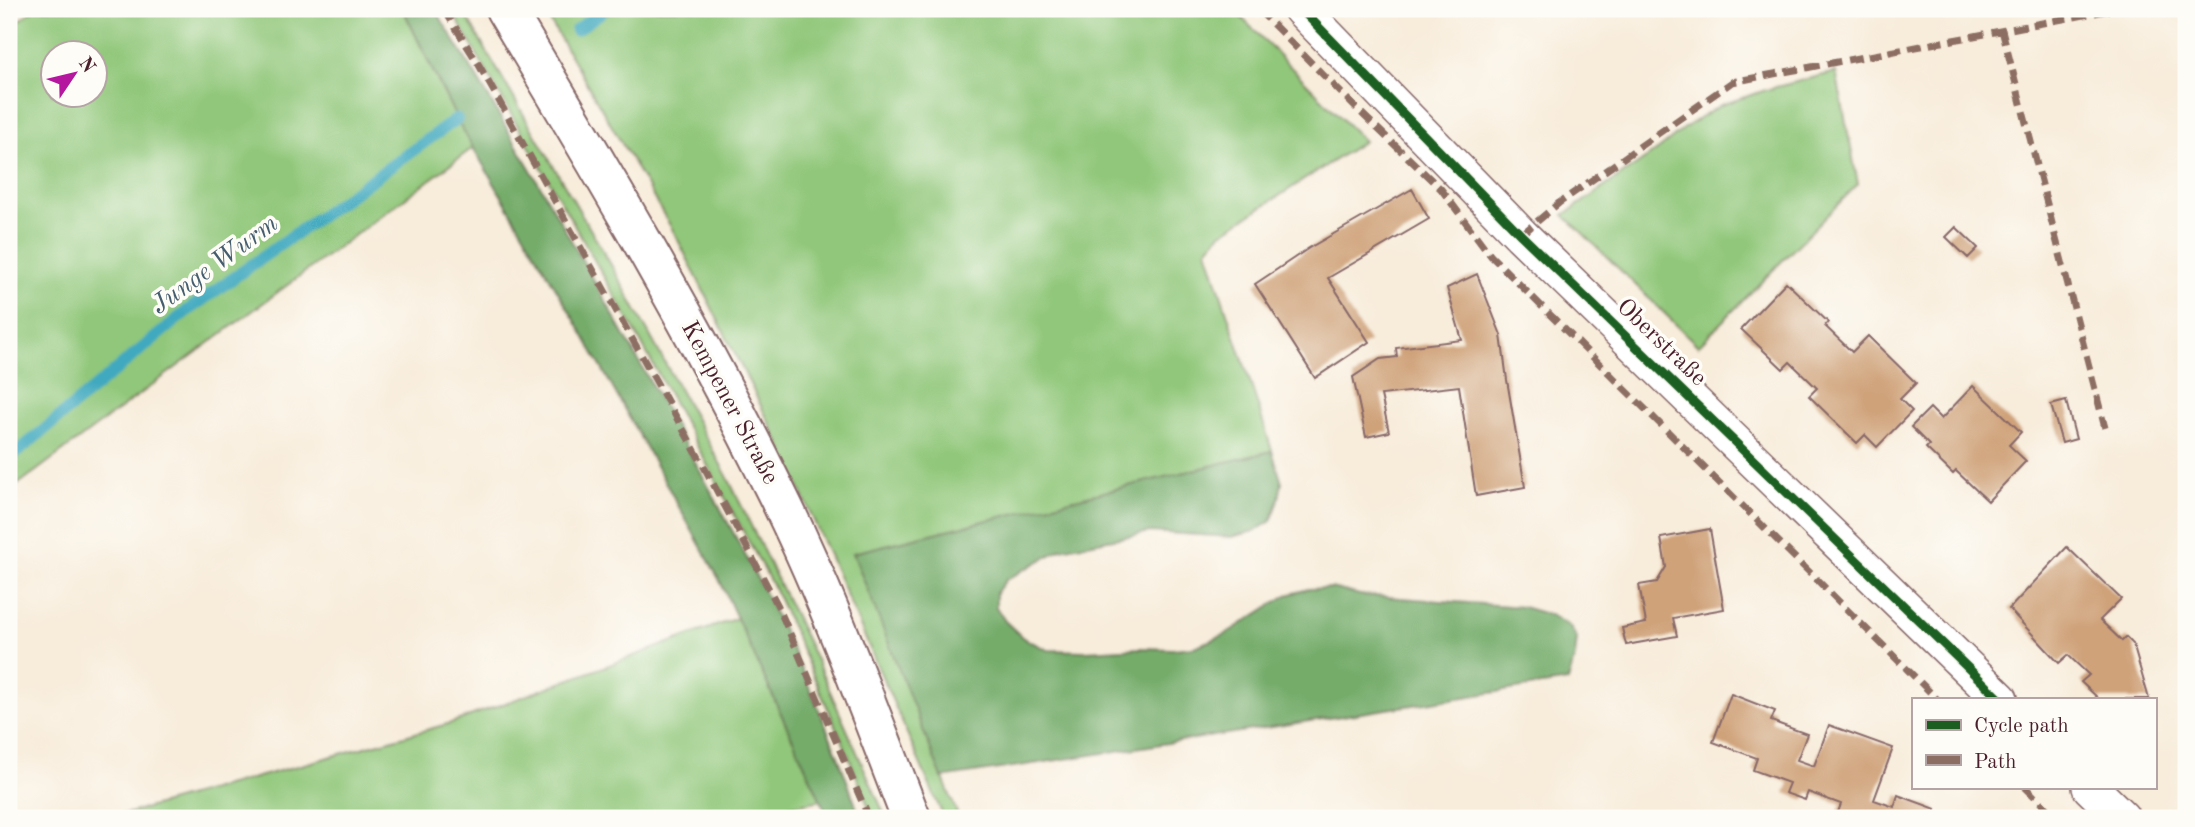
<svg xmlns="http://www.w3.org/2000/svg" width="2195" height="827" font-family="'Old Standard TT',serif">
  <rect width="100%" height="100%" fill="#fdfcf7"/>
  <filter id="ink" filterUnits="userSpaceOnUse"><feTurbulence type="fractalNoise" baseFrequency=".0143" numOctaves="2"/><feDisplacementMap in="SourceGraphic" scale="14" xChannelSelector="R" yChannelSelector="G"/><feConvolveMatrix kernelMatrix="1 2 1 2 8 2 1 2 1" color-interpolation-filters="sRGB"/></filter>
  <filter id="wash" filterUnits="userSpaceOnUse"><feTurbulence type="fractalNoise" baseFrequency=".00686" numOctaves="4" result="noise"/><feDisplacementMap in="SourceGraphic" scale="28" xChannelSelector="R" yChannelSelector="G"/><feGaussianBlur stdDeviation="1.57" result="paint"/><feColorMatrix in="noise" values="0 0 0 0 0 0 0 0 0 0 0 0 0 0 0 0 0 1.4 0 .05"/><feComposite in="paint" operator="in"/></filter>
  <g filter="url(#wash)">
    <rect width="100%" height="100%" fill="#f8ecda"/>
    <path fill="#91c77a" stroke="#6e7352" stroke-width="2" fill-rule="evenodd" d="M 34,9 L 403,9 L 443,92 L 474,147 L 9,491 L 9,29 ZM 52,52 L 94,52 L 94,94 L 52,94 Z
      M 451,9 L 462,9 L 614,270 L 727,476 L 818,664 L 886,818 L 873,818 L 843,742 L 775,590 L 636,333 Z
      M 543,9 L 1233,9 L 1364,141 L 1220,234 L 1207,249 C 1227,317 1252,383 1272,451 L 853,553 L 959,818 L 944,818 L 783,450 L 675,234 Z
      M 1836,72 L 1858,184 L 1698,346 L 1564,215 L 1655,152 L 1686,127 L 1721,105 L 1772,88 Z
      M 737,618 L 821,800 L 732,818 L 111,818 L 451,723 Z"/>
    <path fill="#74ac6a" stroke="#5f664a" stroke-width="2" d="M 403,9 L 435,9 C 513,135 585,264 657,394 C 734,531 811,669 860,818 L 829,818 L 719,579 L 580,329 L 458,122 Z
      M 1272,451 L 1282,483 L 1278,503 L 1271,521 L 1255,531 L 1232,537 L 1150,532 L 1061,549 L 1006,580 L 996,593 L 996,607 L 1005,621 L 1023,638 L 1048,650 L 1085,651 L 1141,648 L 1172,649 L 1194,647 L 1224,635 L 1287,595 L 1308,589 L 1331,588 L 1360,595 L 1523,607 L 1550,615 L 1569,626 L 1577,638 L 1575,656 L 1568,681 L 942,778 L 853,553 Z"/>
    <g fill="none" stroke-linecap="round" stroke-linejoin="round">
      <path stroke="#3fa9bf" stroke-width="12" d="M 576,30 L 606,9
        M 9,459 L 187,311 L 457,119"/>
    </g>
    <g id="blocks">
      <path fill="#cfa279" d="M 1412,189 L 1429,219 L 1328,278 L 1369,342 L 1315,378 L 1255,284 L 1309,248 Z
        M 1956,227 L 1978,248 L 1968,258 L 1946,237 Z
        M 1477,274 L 1501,335 L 1507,380 L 1525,487 L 1476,496 L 1459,386 L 1381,395 L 1389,432 L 1366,437 L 1353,377 L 1380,359 L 1397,357 L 1396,348 L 1462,340 L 1447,288 Z
        M 1786,282 L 1828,322 L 1825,326 L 1852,352 L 1868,336 L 1916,383 L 1900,399 L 1912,411 L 1877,447 L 1865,435 L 1857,443 L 1809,396 L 1817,388 L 1790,362 L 1783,369 L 1741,329 Z
        M 1973,386 L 2021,432 L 2009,445 L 2026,461 L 1988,501 L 1956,471 L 1953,474 L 1926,448 L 1929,445 L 1911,427 L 1930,408 L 1941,419 Z
        M 2066,401 L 2076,439 L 2062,443 L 2051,405 Z
        M 1710,529 L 1724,609 L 1673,618 L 1677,636 L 1626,645 L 1622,628 L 1646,623 L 1639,585 L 1657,582 L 1666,567 L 1661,538 Z
        M 2067,547 L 2121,599 L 2100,620 L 2122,641 L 2126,637 L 2133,644 L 2149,699 L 2099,699 L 2081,682 L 2089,675 L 2068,655 L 2059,663 L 2009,609 Z
        M 1731,694 L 1775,711 L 1771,721 L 1807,734 L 1797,760 L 1814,766 L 1829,725 L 1893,748 L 1874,800 L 1894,807 L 1898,795 L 1936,809 L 1932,818 L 1845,818 L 1837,815 L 1841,804 L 1808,792 L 1805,800 L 1785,793 L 1789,783 L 1753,770 L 1757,758 L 1713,742 Z"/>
    </g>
  </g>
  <g filter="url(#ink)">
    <use href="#blocks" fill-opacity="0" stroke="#876768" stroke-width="2"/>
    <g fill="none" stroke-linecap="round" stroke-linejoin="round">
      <g stroke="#876768" stroke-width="38">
        <path id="street" d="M 1301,9 L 1521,235 L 2000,699
          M 2090,787 L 2122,818"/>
      </g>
      <g stroke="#876768" stroke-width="42">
        <path id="primary" d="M 505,9 C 599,166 694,325 775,490 C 828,596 868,708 911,818"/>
      </g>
      <use href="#street" stroke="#fff" stroke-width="35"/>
      <use href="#primary" stroke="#fff" stroke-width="38"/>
      <path stroke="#8d6e63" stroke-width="7" stroke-dasharray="14 7" stroke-linecap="butt" d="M 444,9 L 479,65 L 595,273 L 702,463 L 778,606 L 869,818
        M 1258,9 L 1355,107 L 1441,189 L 1491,256 L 1937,699
        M 2002,30 L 2105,428
        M 1521,235 L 1559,203 L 1732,82 L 2116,9
        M 2025,787 L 2056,818"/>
      <g stroke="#fdfcf7" stroke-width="13">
        <path id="cycleway" d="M 1301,9 L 1521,235 L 2000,699"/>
      </g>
      <use href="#cycleway" stroke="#1b5e20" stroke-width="9"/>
    </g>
  </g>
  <g text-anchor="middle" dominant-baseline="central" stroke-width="7" stroke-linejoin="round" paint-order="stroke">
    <g font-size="24" fill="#4a1f2b" stroke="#fdfcf7">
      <text transform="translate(1661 343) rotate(44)">Oberstraße</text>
      <text transform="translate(729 403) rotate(62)">Kempener Straße</text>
    </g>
    <g font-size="26" font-style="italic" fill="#455d6e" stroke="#fdfcf7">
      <text transform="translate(215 265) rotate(-36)">Junge Wurm</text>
    </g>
  </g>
  <rect width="2195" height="827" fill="none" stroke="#fdfcf7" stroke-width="35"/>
  <rect x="1912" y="698" width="245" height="91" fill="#fdfcf7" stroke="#b5a4a5" stroke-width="2"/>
  <rect x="1926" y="720" width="35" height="10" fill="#1b5e20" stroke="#b5a4a5" stroke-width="2"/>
  <text x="1974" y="732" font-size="21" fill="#4a1f2b">Cycle path</text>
  <rect x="1926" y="755" width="35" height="10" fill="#8d6e63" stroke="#b5a4a5" stroke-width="2"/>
  <text x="1974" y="768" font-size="21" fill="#4a1f2b">Path</text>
  <g transform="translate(74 74) rotate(55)"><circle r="33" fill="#fdfcf7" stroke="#b5a4a5" stroke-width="2"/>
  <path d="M0-5L12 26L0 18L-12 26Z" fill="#b5179e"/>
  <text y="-10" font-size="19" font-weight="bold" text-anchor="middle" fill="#4a1f2b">N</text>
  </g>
</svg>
